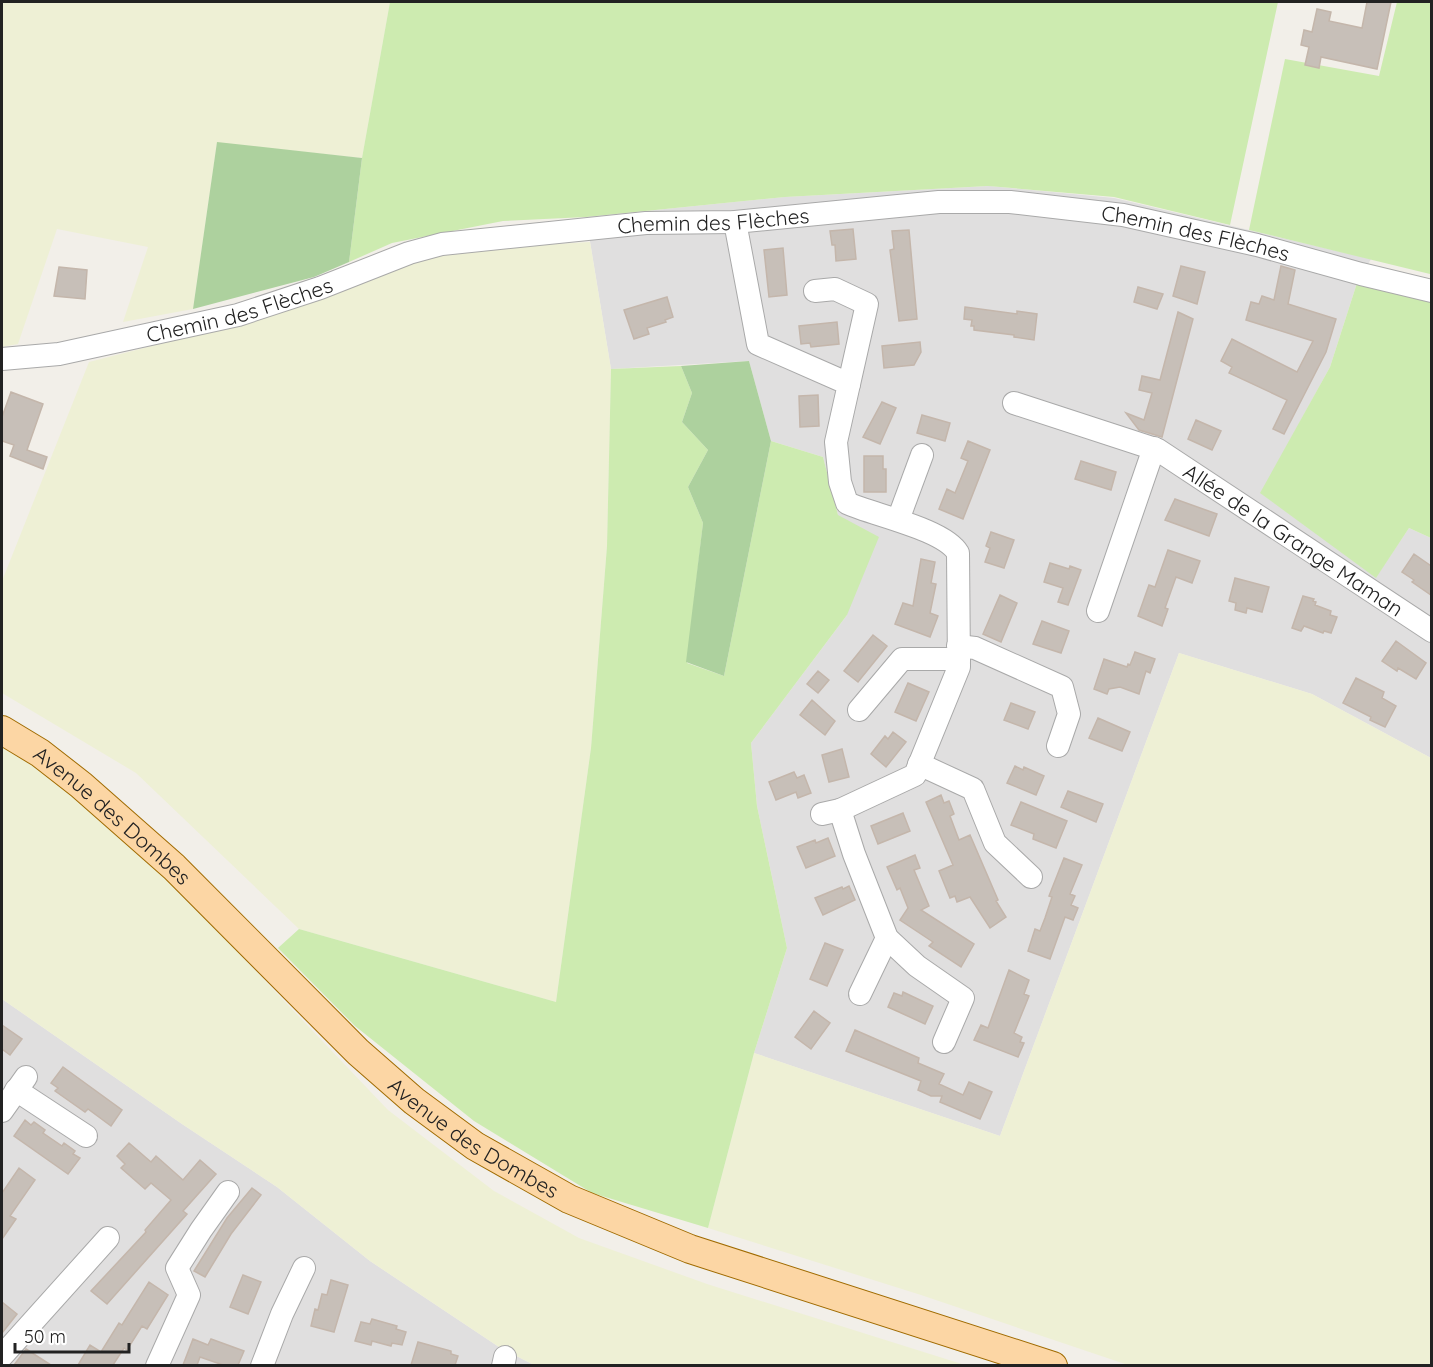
<svg xmlns="http://www.w3.org/2000/svg" width="1433" height="1367" font-family="Quicksand,sans-serif">
  <rect width="100%" height="100%" fill="#f2efe9"/>
  <path fill="#e0dfdf" d="M 989,186 L 1114,198 L 1371,259 L 1357,283 L 1330,367 L 1261,493 L 1376,577 L 1409,528 L 1431,538 L 1431,758 L 1312,694 L 1179,653 L 1000,1136 L 754,1053 L 787,948 L 757,806 L 751,743 L 847,615 L 838,515 L 823,457 L 771,441 L 749,361 L 611,369 L 586,217 L 785,197 Z
    M 2,999 L 182,1124 L 277,1187 L 370,1261 L 499,1347 L 534,1365 L 2,1365 Z"/>
  <path fill="#eef0d5" d="M 2,2 L 390,2 L 362,158 L 217,143 L 193,309 L 123,322 L 148,247 L 57,229 L 18,344 L 2,347 Z
    M 590,242 L 611,369 L 607,546 L 591,748 L 556,1002 L 299,929 L 136,773 L 2,693 L 2,581 L 89,362 L 254,320 L 398,267 L 459,250 Z
    M 1179,653 L 1312,694 L 1431,758 L 1431,1365 L 1128,1365 L 921,1295 L 708,1228 L 754,1053 L 1000,1136 Z
    M 2,743 L 15,751 L 115,828 L 227,941 L 388,1110 L 494,1191 L 579,1238 L 707,1284 L 965,1365 L 534,1365 L 499,1347 L 370,1261 L 277,1187 L 182,1124 L 2,999 Z"/>
  <path fill="#cdebb0" d="M 390,2 L 1278,2 L 1230,225 L 1114,197 L 988,186 L 785,197 L 586,217 L 503,221 L 392,243 L 349,262 L 362,158 Z
    M 1397,2 L 1431,2 L 1430,274 L 1249,230 L 1285,59 L 1379,76 Z
    M 1357,283 L 1431,300 L 1431,538 L 1409,528 L 1376,578 L 1260,493 L 1330,367 Z
    M 681,366 L 692,393 L 682,422 L 708,450 L 688,487 L 703,523 L 687,663 L 724,676 L 771,441 L 823,457 L 838,515 L 879,537 L 847,615 L 751,743 L 757,806 L 787,948 L 754,1053 L 708,1228 L 592,1193 L 474,1121 L 355,1026 L 278,948 L 299,929 L 556,1002 L 591,748 L 607,546 L 611,369 Z"/>
  <path fill="#add19e" d="M 217,142 L 362,158 L 349,262 L 314,277 L 193,309 Z
    M 749,361 L 771,441 L 724,676 L 686,662 L 703,523 L 688,487 L 708,450 L 682,422 L 692,393 L 681,366 Z"/>
  <path fill="#c7bfb8" stroke="#c4b6ab" stroke-width="1.5" d="M 1367,2 L 1391,2 L 1377,69 L 1321,57 L 1319,68 L 1305,65 L 1309,47 L 1301,45 L 1304,30 L 1312,32 L 1317,9 L 1331,12 L 1329,21 L 1362,28 Z
    M 853,229 L 856,259 L 836,261 L 835,245 L 832,245 L 830,231 Z
    M 909,230 L 917,319 L 899,321 L 890,250 L 894,249 L 892,231 Z
    M 783,248 L 787,295 L 769,297 L 764,250 Z
    M 1181,266 L 1205,272 L 1197,304 L 1173,296 Z
    M 1281,266 L 1295,270 L 1288,304 L 1336,319 L 1326,352 L 1284,434 L 1273,429 L 1287,400 L 1229,373 L 1232,367 L 1221,361 L 1232,339 L 1297,372 L 1313,341 L 1246,320 L 1251,302 L 1259,304 L 1262,296 L 1274,300 Z
    M 59,267 L 87,270 L 85,299 L 54,296 Z
    M 1138,287 L 1163,294 L 1157,309 L 1134,302 Z
    M 667,297 L 673,317 L 665,320 L 666,322 L 647,328 L 649,334 L 634,339 L 624,310 Z
    M 965,307 L 1017,314 L 1017,311 L 1037,314 L 1034,340 L 1014,337 L 1014,335 L 974,330 L 974,326 L 971,326 L 972,320 L 964,319 Z
    M 1178,312 L 1193,319 L 1162,437 L 1139,430 L 1126,413 L 1144,420 L 1152,393 L 1139,390 L 1142,376 L 1160,380 Z
    M 837,322 L 839,344 L 811,347 L 810,343 L 801,344 L 799,326 Z
    M 920,342 L 921,352 L 914,365 L 884,368 L 882,346 Z
    M 11,392 L 43,404 L 27,450 L 47,457 L 43,469 L 10,456 L 14,445 L 2,441 L 2,417 Z
    M 818,395 L 819,426 L 800,427 L 799,396 Z
    M 882,402 L 896,408 L 880,444 L 863,437 Z
    M 922,415 L 950,423 L 945,441 L 917,433 Z
    M 1196,420 L 1221,431 L 1212,450 L 1188,439 Z
    M 968,441 L 990,450 L 963,519 L 939,509 L 947,489 L 955,493 L 968,461 L 961,458 Z
    M 864,456 L 883,456 L 883,469 L 886,469 L 886,492 L 864,492 Z
    M 1081,461 L 1116,472 L 1111,490 L 1075,479 Z
    M 1175,499 L 1217,514 L 1209,536 L 1165,520 Z
    M 991,532 L 1014,540 L 1004,568 L 985,562 L 990,548 L 986,546 Z
    M 1168,550 L 1200,561 L 1192,583 L 1176,577 L 1165,608 L 1168,609 L 1162,626 L 1138,616 L 1149,585 L 1155,587 Z
    M 1414,554 L 1431,566 L 1431,595 L 1412,582 L 1414,580 L 1402,572 Z
    M 921,559 L 935,562 L 931,583 L 936,584 L 930,613 L 938,616 L 930,637 L 895,624 L 903,603 L 913,606 Z
    M 1050,563 L 1069,569 L 1070,566 L 1081,570 L 1068,605 L 1058,602 L 1063,588 L 1044,582 Z
    M 1235,578 L 1269,587 L 1262,612 L 1247,608 L 1246,613 L 1235,610 L 1236,603 L 1229,601 Z
    M 1000,595 L 1017,603 L 1001,642 L 983,634 Z
    M 1303,596 L 1314,599 L 1313,601 L 1316,602 L 1315,605 L 1331,611 L 1330,615 L 1337,617 L 1331,633 L 1324,631 L 1323,633 L 1304,626 L 1301,631 L 1292,628 Z
    M 1042,621 L 1069,631 L 1061,653 L 1033,644 Z
    M 873,635 L 887,646 L 858,682 L 844,671 Z
    M 1396,641 L 1426,663 L 1416,679 L 1398,668 L 1397,671 L 1382,661 Z
    M 1135,652 L 1155,659 L 1150,673 L 1146,671 L 1139,694 L 1120,687 L 1109,689 L 1107,694 L 1094,689 L 1104,659 L 1127,667 L 1128,664 L 1130,665 Z
    M 818,671 L 829,680 L 818,693 L 807,684 Z
    M 1356,678 L 1384,692 L 1382,698 L 1396,706 L 1385,727 L 1370,720 L 1371,717 L 1343,703 Z
    M 908,683 L 929,692 L 916,721 L 895,712 Z
    M 812,700 L 835,721 L 825,735 L 800,715 Z
    M 1011,703 L 1035,712 L 1028,729 L 1004,720 Z
    M 1098,718 L 1130,732 L 1122,751 L 1089,738 Z
    M 893,732 L 906,742 L 886,767 L 871,754 L 885,736 L 888,739 Z
    M 842,749 L 849,777 L 829,782 L 822,755 Z
    M 1015,766 L 1023,770 L 1024,767 L 1044,776 L 1036,795 L 1007,783 Z
    M 794,772 L 797,778 L 804,775 L 811,793 L 798,798 L 796,792 L 776,800 L 769,782 Z
    M 1068,791 L 1103,804 L 1096,822 L 1061,807 Z
    M 941,795 L 944,803 L 949,801 L 954,814 L 950,816 L 959,840 L 970,835 L 998,900 L 996,901 L 1006,917 L 990,928 L 970,897 L 957,902 L 955,896 L 950,898 L 939,871 L 953,865 L 926,802 Z
    M 1021,802 L 1067,821 L 1056,848 L 1033,839 L 1034,834 L 1011,825 Z
    M 903,813 L 910,831 L 878,844 L 871,826 Z
    M 828,838 L 835,856 L 806,868 L 797,847 L 815,840 L 816,843 Z
    M 915,855 L 920,868 L 914,870 L 929,906 L 921,910 L 974,944 L 961,967 L 929,946 L 933,942 L 900,920 L 908,908 L 900,888 L 897,890 L 887,867 Z
    M 1064,858 L 1082,865 L 1070,894 L 1075,896 L 1071,905 L 1078,908 L 1073,920 L 1065,917 L 1050,959 L 1028,951 L 1035,929 L 1040,931 L 1045,918 L 1052,897 L 1049,896 Z
    M 849,886 L 855,900 L 823,915 L 815,898 L 842,887 L 843,889 Z
    M 825,943 L 843,950 L 827,986 L 810,979 Z
    M 1009,970 L 1029,980 L 1024,994 L 1029,996 L 1014,1033 L 1022,1037 L 1020,1042 L 1024,1043 L 1018,1057 L 974,1040 L 981,1025 L 988,1028 Z
    M 903,992 L 933,1006 L 925,1024 L 888,1007 L 894,993 L 902,996 Z
    M 814,1011 L 830,1023 L 811,1049 L 795,1037 Z
    M 2,1025 L 22,1039 L 10,1055 L 2,1049 Z
    M 855,1030 L 919,1058 L 918,1063 L 944,1074 L 939,1084 L 963,1095 L 969,1082 L 992,1092 L 980,1119 L 940,1102 L 942,1096 L 931,1096 L 918,1090 L 921,1081 L 846,1051 Z
    M 63,1067 L 122,1110 L 111,1126 L 88,1109 L 85,1112 L 55,1091 L 58,1088 L 51,1083 Z
    M 25,1120 L 31,1125 L 34,1122 L 45,1130 L 43,1133 L 62,1146 L 64,1143 L 75,1151 L 73,1154 L 80,1158 L 68,1174 L 14,1136 Z
    M 129,1143 L 151,1162 L 156,1156 L 183,1180 L 200,1160 L 216,1174 L 183,1211 L 187,1214 L 107,1304 L 91,1291 L 146,1232 L 145,1230 L 171,1200 L 151,1183 L 145,1189 L 121,1168 L 125,1164 L 117,1156 Z
    M 19,1168 L 35,1180 L 10,1216 L 16,1219 L 2,1239 L 2,1193 Z
    M 252,1188 L 261,1195 L 231,1234 L 205,1277 L 194,1271 L 227,1218 Z
    M 243,1275 L 261,1282 L 248,1314 L 230,1307 Z
    M 331,1280 L 348,1285 L 334,1332 L 311,1326 L 315,1309 L 318,1310 L 322,1294 L 327,1295 Z
    M 149,1282 L 168,1295 L 147,1329 L 142,1326 L 127,1350 L 124,1348 L 113,1365 L 78,1365 L 90,1345 L 101,1352 L 119,1323 L 122,1325 Z
    M 2,1302 L 17,1314 L 2,1333 Z
    M 372,1319 L 397,1326 L 396,1329 L 406,1332 L 402,1345 L 392,1343 L 391,1346 L 372,1341 L 371,1345 L 355,1341 L 361,1322 L 370,1324 Z
    M 193,1339 L 208,1345 L 211,1339 L 244,1351 L 238,1365 L 223,1365 L 200,1357 L 197,1365 L 183,1365 Z
    M 418,1342 L 451,1351 L 451,1354 L 458,1356 L 455,1365 L 411,1365 Z
    M 26,1349 L 51,1365 L 14,1365 Z"/>
  <g fill="none" stroke-linecap="round" stroke-linejoin="round">
    <g stroke="#a9a9a9" stroke-width="24">
      <g id="minor">
        <path d="M 735,222 L 758,344 L 849,384 L 836,442 L 840,482 L 847,503 C 873,515 944,529 958,553 L 959,667 L 915,775 L 840,810 L 822,814"/>
        <path d="M 815,291 L 835,289 L 867,304 L 849,384"/>
        <path id="s1" d="M 2,359 L 59,354 L 238,315 L 320,288 L 409,253 L 442,244 L 646,223 L 735,222 L 939,202 L 1010,202 L 1123,215 L 1257,245 L 1361,274 L 1432,291"/>
        <path id="s2" d="M 1014,403 L 1158,450 L 1432,631"/>
        <path d="M 898,520 L 922,455"/>
        <path d="M 1098,611 L 1154,448"/>
        <path d="M 958,646 L 975,648 L 1062,687 L 1069,714 L 1058,746"/>
        <path d="M 859,710 L 902,659 L 959,659"/>
        <path d="M 919,764 L 973,789 L 995,843 L 1031,877"/>
        <path d="M 840,810 L 854,854 L 887,938 L 917,966 L 963,998 L 944,1042"/>
        <path d="M 860,994 L 887,938"/>
        <path d="M 16,1090 L 86,1136"/>
        <path d="M 2,1111 L 26,1077"/>
        <path d="M 2,1356 L 108,1238"/>
        <path d="M 157,1366 L 189,1295 L 177,1268 L 201,1230 L 228,1192"/>
        <path d="M 262,1366 L 282,1314 L 304,1268"/>
        <path d="M 503,1366 L 505,1357"/>
      </g>
    </g>
    <g stroke="#a06b00" stroke-width="30">
      <g id="major">
        <path id="s3" d="M 2,730 L 40,753 L 81,785 L 174,867 L 358,1052 L 414,1101 L 475,1146 L 569,1199 L 690,1249 L 1053,1366"/>
      </g>
    </g>
    <use href="#minor" stroke="#fff" stroke-width="22"/>
    <use href="#major" stroke="#fcd6a4" stroke-width="28"/>
  </g>
  <g text-anchor="middle" dominant-baseline="central" stroke-width="5" stroke-linejoin="round" paint-order="stroke">
    <g font-size="21" fill="#222" stroke="#fff">
      <text stroke="none"><textPath href="#s1" startOffset="729">Chemin des Flèches</textPath></text>
      <text stroke="none"><textPath href="#s1" startOffset="1215">Chemin des Flèches</textPath></text>
      <text stroke="none"><textPath href="#s1" startOffset="243">Chemin des Flèches</textPath></text>
      <text stroke="none"><textPath href="#s2" startOffset="314">Allée de la Grange Maman</textPath></text>
      <text stroke="none"><textPath href="#s3" startOffset="140">Avenue des Dombes</textPath></text>
      <text stroke="none"><textPath href="#s3" startOffset="626">Avenue des Dombes</textPath></text>
    </g>
  </g>
  <rect width="1433" height="1367" fill="none" stroke="#222222" stroke-width="6"/>
  <path d="M15 1343v9h114v-9" fill="none" stroke="#222222" stroke-width="3"/>
  <text x="24" y="1343" font-size="18" fill="#222222" stroke="#ffffff" stroke-width="4.5" paint-order="stroke">50 m</text>
</svg>
